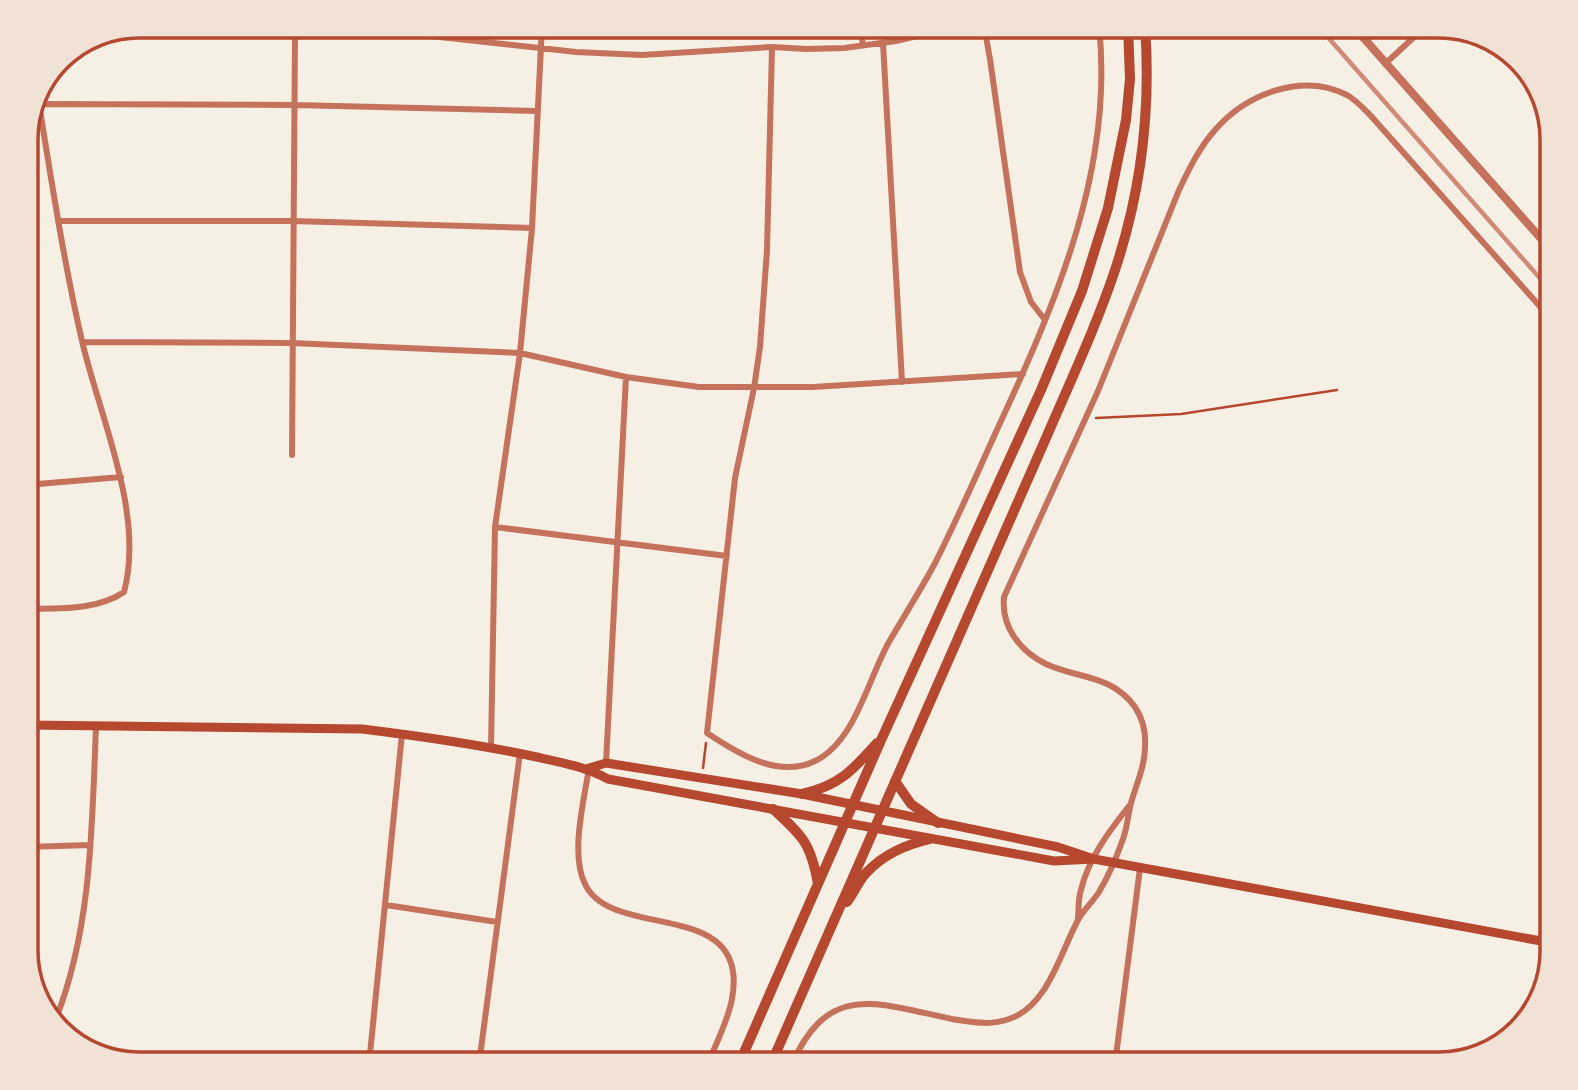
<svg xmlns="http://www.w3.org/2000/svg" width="1578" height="1090" font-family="Commissioner,sans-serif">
  <rect width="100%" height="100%" fill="#f6efe4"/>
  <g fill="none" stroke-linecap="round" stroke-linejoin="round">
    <path stroke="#b5482f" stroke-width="2.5" d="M 1096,418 L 1181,414 L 1337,390
      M 703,768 L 706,743"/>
    <path stroke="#c5725c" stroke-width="6" d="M 860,26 L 863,45
      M 978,26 L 986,37 L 990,59 L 1020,272 L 1031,302 L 1045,320
      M 122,34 L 266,36 L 394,32 L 576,52 L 642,55 L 772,47 L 806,49 L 844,48 L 896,41 L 959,26
      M 883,43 L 902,382
      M 772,47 L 767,250 L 760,347 L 754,388 L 735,478 L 707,733 C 737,753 778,779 815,761 C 855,742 868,679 889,642 C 904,616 920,591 934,565 C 958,518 979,469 1001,421 C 1058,298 1114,165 1099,26
      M 1386,63 L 1426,26
      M 40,104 L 295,105 L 536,111
      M 58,221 L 293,221 L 532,228
      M 83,342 L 291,343 L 520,353 L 626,377 L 699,387 L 813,387 L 1023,374
      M 292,455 L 295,35
      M 26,485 L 121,477
      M 495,527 L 727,556
      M 26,609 C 58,608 96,611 124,592 C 145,514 100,418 82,341 C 64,263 52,184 39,104
      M 491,748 L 495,527 L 520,353 L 532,228 L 542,26
      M 606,763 L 626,377
      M 589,768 C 584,801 570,854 585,884 C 612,942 751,896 732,999 C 728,1021 716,1043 708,1064
      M 26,847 L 90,845
      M 386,905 L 497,922
      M 1078,918 C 1079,909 1078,898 1081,890 C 1088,859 1110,830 1129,806
      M 41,1006 L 59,1011
      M 55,1021 C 92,929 92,824 96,726
      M 369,1064 L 402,734
      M 479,1064 L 520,753
      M 792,1064 C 829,980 879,1004 952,1019 C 972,1022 990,1026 1009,1019 C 1047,1007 1060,954 1077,922 C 1082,911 1092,903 1099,892 C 1108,877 1117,856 1123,839 C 1127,828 1128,815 1131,803 C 1136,785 1145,766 1145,747 C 1146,733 1143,719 1135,707 C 1111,674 1078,679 1046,664 C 1020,651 1001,627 1004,597 L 1098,391 L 1179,190 C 1189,169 1199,148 1215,130 C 1246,94 1302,72 1347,95 C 1356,100 1364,109 1371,116 L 1552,320
      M 1115,1064 L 1140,868"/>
    <path stroke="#c5725c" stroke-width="8" d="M 1353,26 L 1552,251"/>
    <path stroke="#b5482f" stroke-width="9" d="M 26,725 L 362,729 C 419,736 476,744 532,756 C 559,762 584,766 608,779 L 1054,861 L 1094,859
      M 589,768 L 606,763 L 802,794 L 1058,847 L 1094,859 L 1552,943"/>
    <path stroke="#b5482f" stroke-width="10" d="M 895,781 L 911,804 L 938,823
      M 802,794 C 839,786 853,770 877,743
      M 773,809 C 803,836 811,844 818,884
      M 847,902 C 854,893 858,882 866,873 C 884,854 905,845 930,839
      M 739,1064 L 882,738 L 1041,390 L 1082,291 L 1108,208 L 1126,120 L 1130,79 L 1128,26
      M 771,1064 L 1046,438 C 1070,382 1096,327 1115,270 C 1141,192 1151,108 1145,26"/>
    <path stroke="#cf8b77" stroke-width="4.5" d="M 1318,26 L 1552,292"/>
  </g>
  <path d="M0 0H1578V1090H0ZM139 38H1439A101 101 0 0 1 1540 139V951A101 101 0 0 1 1439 1052H139A101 101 0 0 1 38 951V139A101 101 0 0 1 139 38Z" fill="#f1e2d6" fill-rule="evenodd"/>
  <path fill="none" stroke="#b5482f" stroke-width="3.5" d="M139 38H1439A101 101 0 0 1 1540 139V951A101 101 0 0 1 1439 1052H139A101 101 0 0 1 38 951V139A101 101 0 0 1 139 38Z"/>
</svg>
